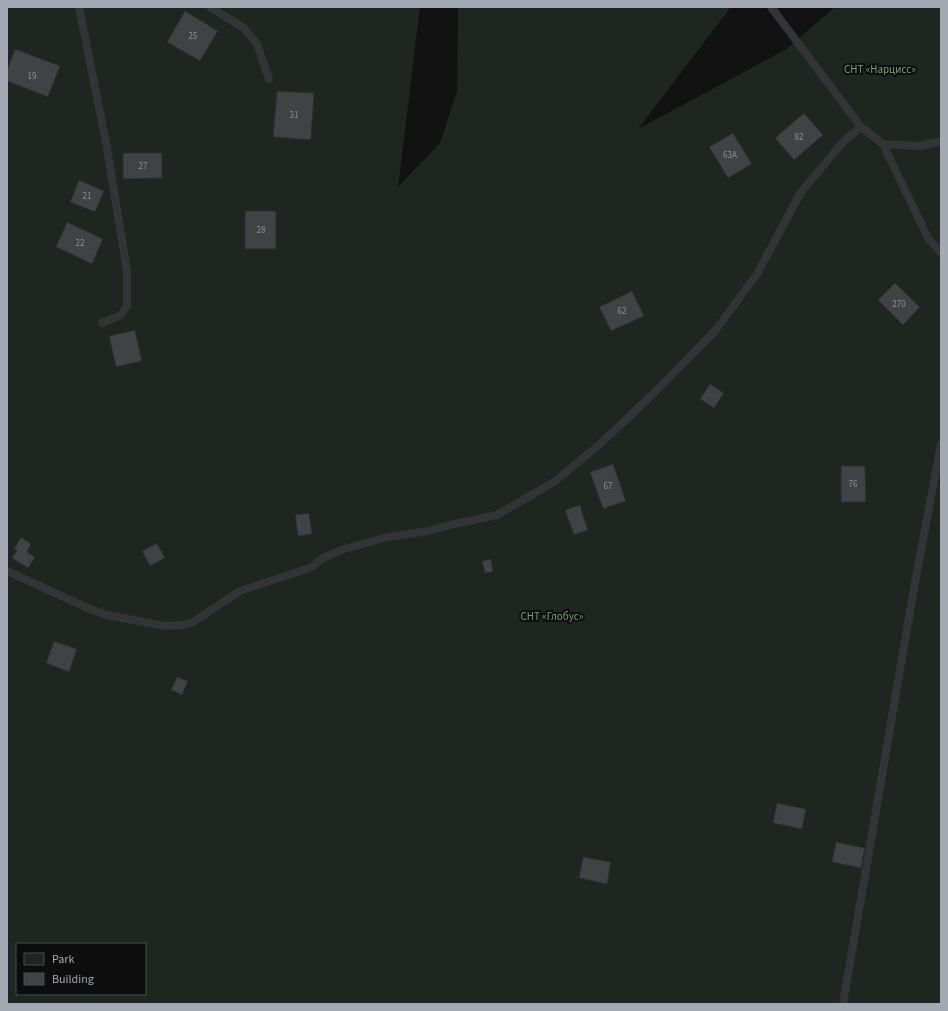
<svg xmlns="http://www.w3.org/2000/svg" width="948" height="1011" font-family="'Source Sans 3',sans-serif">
  <rect width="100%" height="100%" fill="#121213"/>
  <path fill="#1f261f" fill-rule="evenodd" d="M 7,7 L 420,7 L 398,187 L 440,143 L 457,91 L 458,7 L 731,7 L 638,129 L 785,50 L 835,7 L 941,7 L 941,1004 L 7,1004 ZM 17,944 L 145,944 L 145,994 L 17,994 Z"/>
  <path fill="#414246" stroke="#2c2c2f" d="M 185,11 L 218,31 L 200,61 L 167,42 Z
    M 15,49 L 60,66 L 48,97 L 7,81 L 7,70 Z
    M 277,91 L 314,93 L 311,140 L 273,137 Z
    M 804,113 L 823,135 L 794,160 L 775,138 Z
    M 733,133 L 752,164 L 728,178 L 709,147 Z
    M 123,153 L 162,153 L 162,178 L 123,179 Z
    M 79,180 L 104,191 L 95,212 L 70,202 Z
    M 245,211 L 276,211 L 276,249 L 245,249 Z
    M 67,222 L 103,239 L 92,264 L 56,247 Z
    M 895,283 L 920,307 L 903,325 L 878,300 Z
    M 632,291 L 644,316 L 611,331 L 599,307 Z
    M 135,330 L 142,361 L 116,367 L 109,336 Z
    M 710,384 L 724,393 L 714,408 L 700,399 Z
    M 613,464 L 626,501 L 603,509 L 590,472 Z
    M 841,466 L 865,466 L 866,502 L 841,502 Z
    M 580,505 L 588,530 L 574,535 L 565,510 Z
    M 309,513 L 312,534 L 298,536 L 295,515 Z
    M 21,537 L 31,544 L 27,552 L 35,557 L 28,568 L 12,558 L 17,550 L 14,549 Z
    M 157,543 L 165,558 L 150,566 L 142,551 Z
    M 491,559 L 493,572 L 485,573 L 482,561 Z
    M 54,641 L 77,649 L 69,672 L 46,663 Z
    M 177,677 L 188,681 L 182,695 L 171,690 Z
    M 777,803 L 806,809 L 802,829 L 773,823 Z
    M 836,842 L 865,848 L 861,868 L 832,862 Z
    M 583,857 L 611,862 L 607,884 L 579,878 Z"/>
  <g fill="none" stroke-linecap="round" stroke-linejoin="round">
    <path stroke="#333438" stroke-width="8" d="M 79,7 L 107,148 L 127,271 L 127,306 L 121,315 L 102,323
      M 210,7 L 244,28 L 257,44 L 269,79
      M 771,7 L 861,127 L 883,144 L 928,238 L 941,253
      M 883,144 L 920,146 L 941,141
      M 7,571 L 90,609 L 107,615 L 165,626 L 182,625 L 193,622 L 240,591 L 310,568 L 323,558 L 344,549 L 388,537 L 429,531 L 454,524 L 497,515 L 554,482 L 599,445 L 652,395 L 715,331 L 757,274 L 801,192 L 844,141 L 861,127
      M 843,1004 L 914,588 L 941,444"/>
  </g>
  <g text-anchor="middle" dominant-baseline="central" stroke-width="4" stroke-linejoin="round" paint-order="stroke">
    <g font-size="9" fill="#8b9098">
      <text x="193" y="36">25</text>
      <text x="32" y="76">19</text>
      <text x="294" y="115">31</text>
      <text x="799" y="137">82</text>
      <text x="730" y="155">63А</text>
      <text x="143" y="166">27</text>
      <text x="87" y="196">21</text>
      <text x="261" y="230">28</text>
      <text x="80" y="243">22</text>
      <text x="899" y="304">270</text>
      <text x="622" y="311">62</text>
      <text x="853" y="484">76</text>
      <text x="608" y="486">67</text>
    </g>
    <g font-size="11" fill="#7d9d7c" stroke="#0d0d0e">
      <text x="880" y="69">СНТ «Нарцисс»</text>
      <text x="552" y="616">СНТ «Глобус»</text>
    </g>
  </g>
  <rect width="948" height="1011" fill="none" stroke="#a4aab3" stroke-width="16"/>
  <rect x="16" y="943" width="130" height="52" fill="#0d0d0e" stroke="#494c50"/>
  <rect x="24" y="953" width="20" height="12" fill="#1f261f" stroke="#494c50"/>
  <text x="52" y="963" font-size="12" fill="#a4aab3">Park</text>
  <rect x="24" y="973" width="20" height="12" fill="#414246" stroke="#494c50"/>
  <text x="52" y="983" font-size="12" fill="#a4aab3">Building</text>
</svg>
